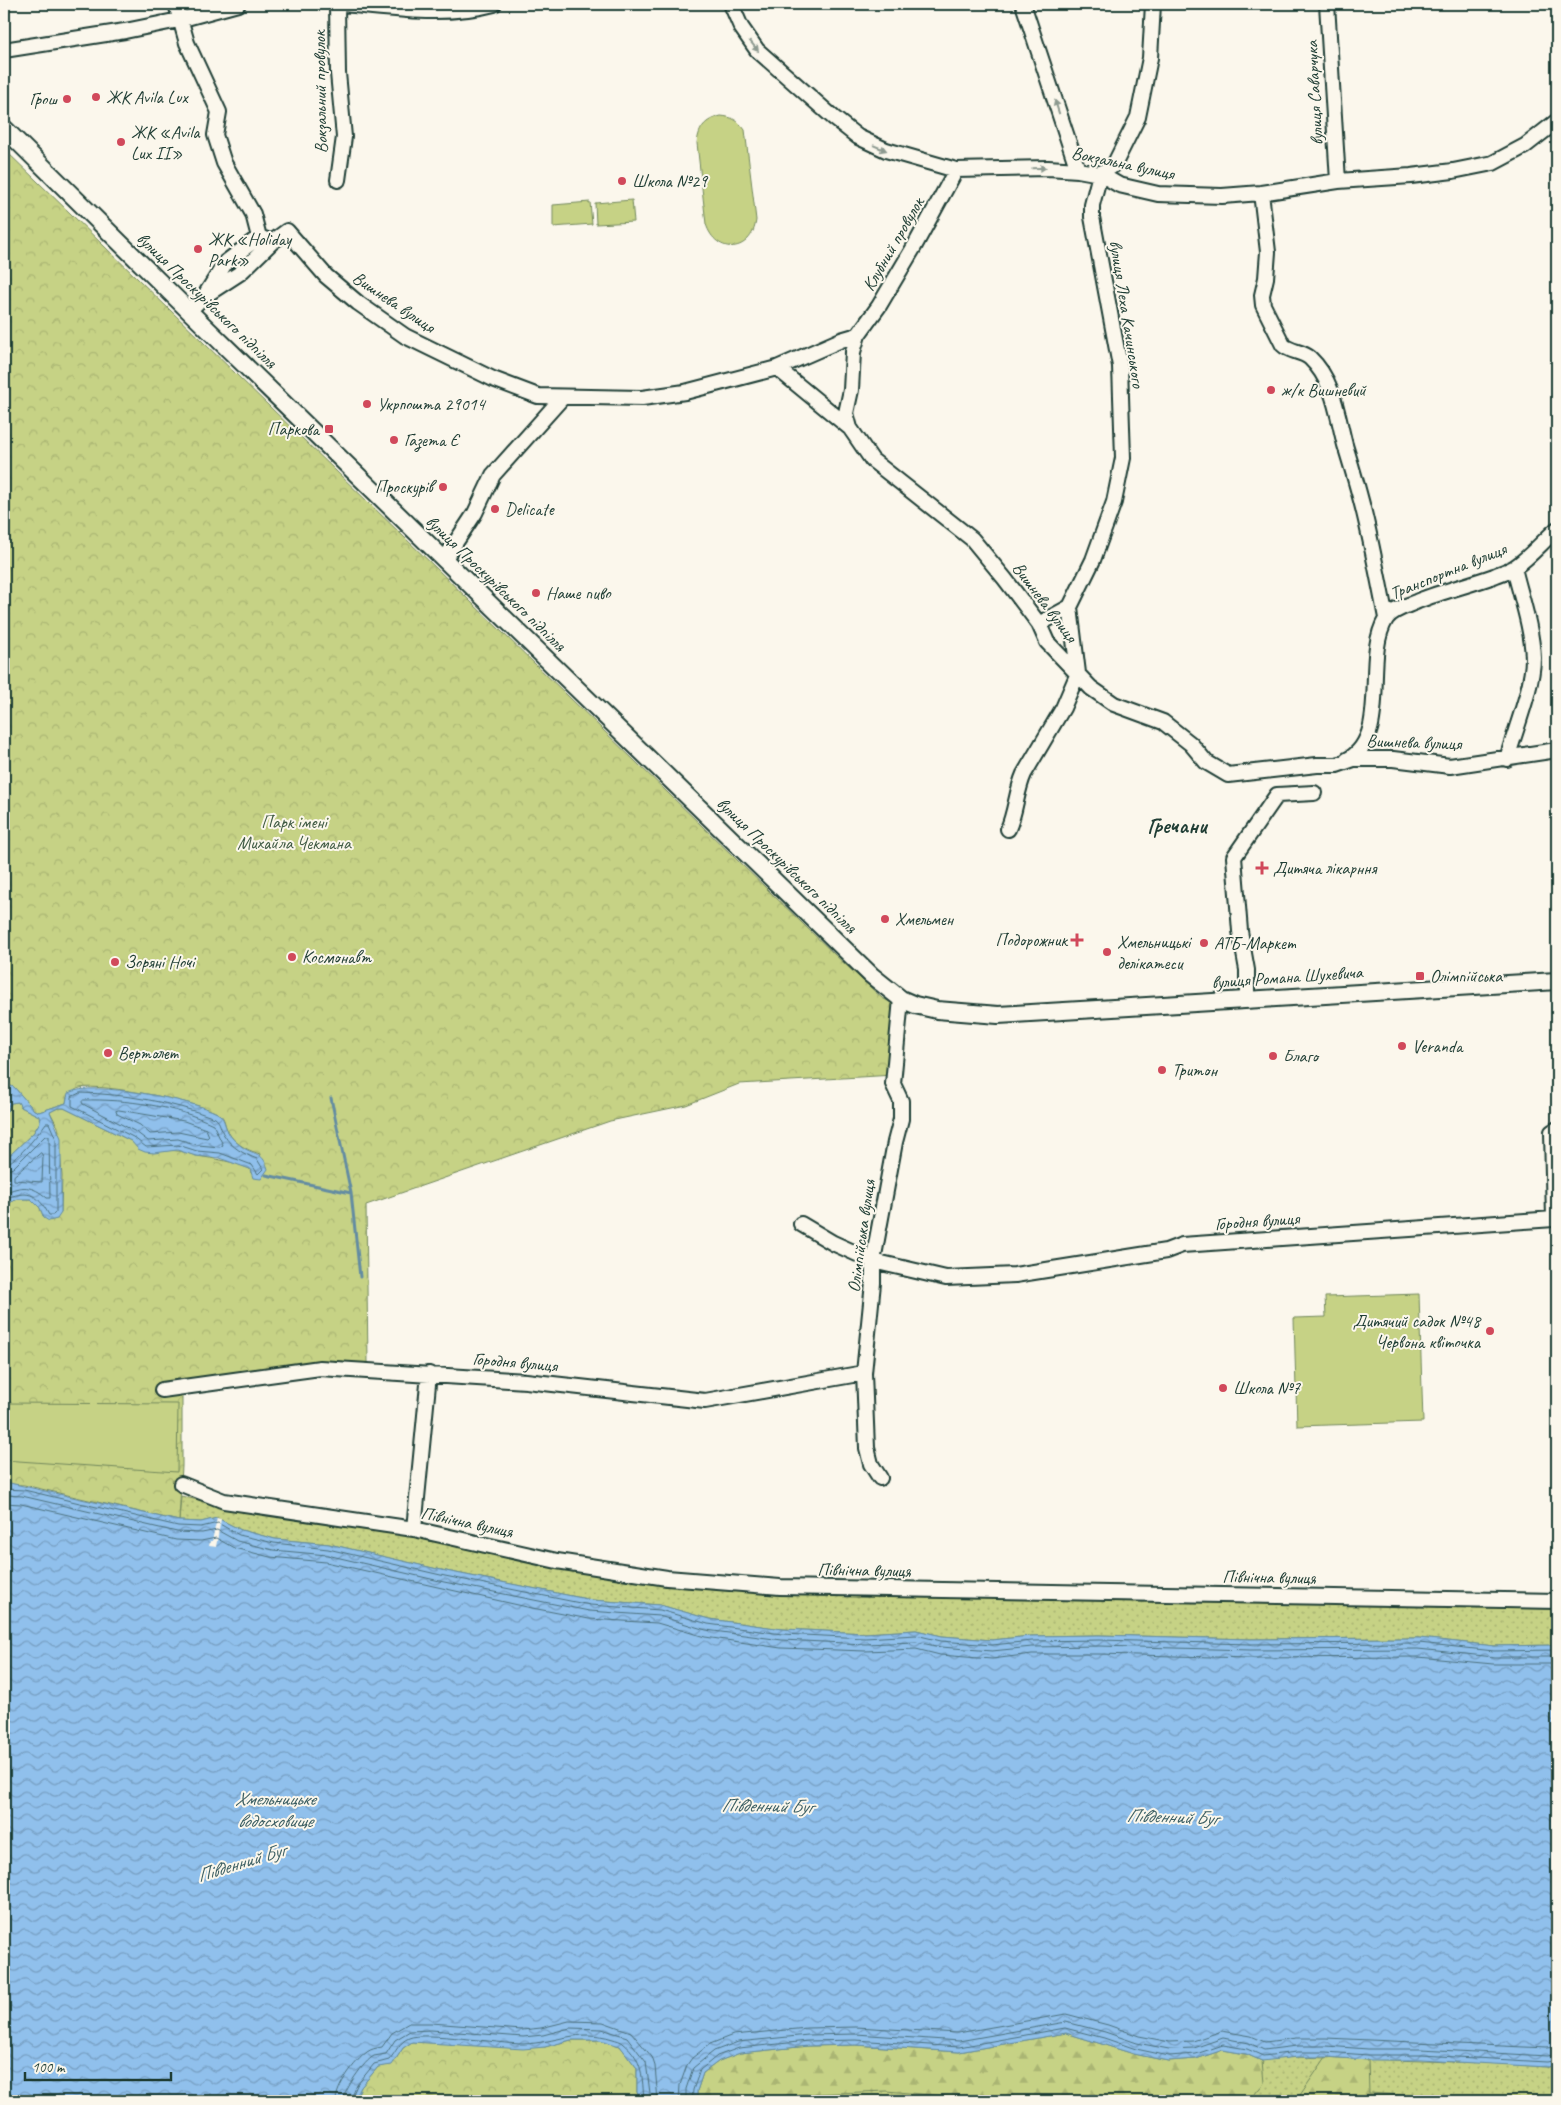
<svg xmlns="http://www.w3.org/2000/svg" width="1561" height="2105" font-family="Caveat,sans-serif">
  <defs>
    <pattern id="grass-dots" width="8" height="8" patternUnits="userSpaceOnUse" patternTransform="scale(1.25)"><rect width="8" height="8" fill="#c6d285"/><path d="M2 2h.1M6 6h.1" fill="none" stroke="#aab573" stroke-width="1.8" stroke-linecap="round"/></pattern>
    <pattern id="forest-firs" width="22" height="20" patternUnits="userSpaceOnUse" patternTransform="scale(1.25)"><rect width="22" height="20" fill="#c6d285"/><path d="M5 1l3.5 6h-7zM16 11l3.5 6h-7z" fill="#aab573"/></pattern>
    <pattern id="park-crowns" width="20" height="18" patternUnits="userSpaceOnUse" patternTransform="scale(1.25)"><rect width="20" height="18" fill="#c6d285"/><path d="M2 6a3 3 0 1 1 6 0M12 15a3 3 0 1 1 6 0" fill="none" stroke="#aab573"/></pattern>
    <pattern id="water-waves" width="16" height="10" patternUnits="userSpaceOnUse" patternTransform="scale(1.25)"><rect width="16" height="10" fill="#90c0ec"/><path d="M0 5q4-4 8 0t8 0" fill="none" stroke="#759dc0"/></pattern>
  </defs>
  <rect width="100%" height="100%" fill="#fbf7ec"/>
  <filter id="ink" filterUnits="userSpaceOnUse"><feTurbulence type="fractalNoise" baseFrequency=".02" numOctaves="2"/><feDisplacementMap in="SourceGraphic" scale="10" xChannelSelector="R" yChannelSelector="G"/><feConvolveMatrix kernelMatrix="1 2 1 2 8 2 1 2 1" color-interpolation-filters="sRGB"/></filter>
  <g filter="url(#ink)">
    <path fill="url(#grass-dots)" stroke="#72885c" d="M 181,1496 L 224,1506 L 413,1534 L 667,1583 L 1557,1606 L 1557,1645 L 1495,1646 L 1419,1638 L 1250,1639 L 1099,1635 L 1031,1636 L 992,1640 L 942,1636 L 916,1630 L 865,1633 L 783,1629 L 709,1619 L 660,1605 L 592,1600 L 446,1571 L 329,1544 L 275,1539 L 241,1530 L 217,1518 L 201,1522 L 179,1521 Z
      M 1297,2057 L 1487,2063 L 1548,2067 L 1557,2065 L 1557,2101 L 697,2101 Z"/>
    <path fill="url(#forest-firs)" stroke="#72885c" d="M 1066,2033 L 1134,2054 L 1168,2061 L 1196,2059 L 1223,2050 L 1246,2054 L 1262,2061 L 1264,2083 L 1254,2095 L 1245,2101 L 1001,2101 L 886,2091 L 788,2095 L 766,2101 L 697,2101 L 697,2091 L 703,2073 L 719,2061 L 740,2053 L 808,2046 L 856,2045 L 959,2052 Z
      M 1326,2057 L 1368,2060 L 1369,2093 L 1497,2101 L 1296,2101 Z"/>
    <path fill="url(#park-crowns)" stroke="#72885c" d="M 4,149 L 834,954 L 882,998 L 900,1007 L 894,1075 L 739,1084 L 686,1105 L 610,1121 L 366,1205 L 368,1363 L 320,1361 L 182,1394 L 182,1466 L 179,1521 L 24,1485 L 4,1484 L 4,1205 L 18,1199 L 31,1199 L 40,1208 L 44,1218 L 61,1213 L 62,1176 L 58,1127 L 50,1112 L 58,1108 L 64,1108 L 131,1141 C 148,1160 159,1148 178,1151 C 185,1151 191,1155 197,1156 C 216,1159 232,1161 250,1169 L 251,1173 L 260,1154 C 246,1150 231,1142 226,1127 C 224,1121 224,1117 219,1114 C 200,1102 102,1083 80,1088 C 75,1089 71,1094 67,1097 L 66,1103 L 39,1112 L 34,1110 L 14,1087 L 4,1084 Z
      M 18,1102 L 21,1107 L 39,1116 L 40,1122 L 34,1132 L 4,1161 L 4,1112 L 7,1111 L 11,1103 Z
      M 571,2040 L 600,2040 L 620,2046 L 637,2068 L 637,2092 L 640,2101 L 354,2101 L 361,2087 L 378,2067 L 396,2059 L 403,2048 L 412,2042 L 545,2047 Z"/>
    <path fill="#c6d285" stroke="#72885c" d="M 721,116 C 732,117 738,120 745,130 L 756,220 C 752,253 716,256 706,224 L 697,143 C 699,127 705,120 721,116 Z
      M 632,200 L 634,222 L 596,224 L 595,203 Z
      M 590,202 L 592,224 L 553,227 L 553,205 Z
      M 1419,1294 L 1423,1422 L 1297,1426 L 1294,1318 L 1326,1317 L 1325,1297 Z
      M 4,1403 L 178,1404 L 177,1472 L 4,1460 Z"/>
    <path fill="url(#water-waves)" stroke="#638ca2" d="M 4,1084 L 14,1087 L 34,1110 L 39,1112 L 66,1103 L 68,1093 C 93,1080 192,1100 217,1113 C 225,1117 224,1125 228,1132 C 231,1138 236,1142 241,1146 C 254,1156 262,1150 268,1169 L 261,1179 L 253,1178 L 250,1169 L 219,1158 L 196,1156 L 177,1150 L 154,1153 L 145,1152 L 138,1149 L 131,1141 L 64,1108 L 58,1108 L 50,1112 L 61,1138 L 61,1213 L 57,1219 L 49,1221 L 44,1218 L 40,1208 L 31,1199 L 18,1199 L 4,1205 L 4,1161 L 34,1132 L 40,1122 L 39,1116 L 21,1107 L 18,1102 L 11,1103 L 7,1111 L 4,1112 Z
      M 10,1483 L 179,1521 L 201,1522 L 217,1518 L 241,1530 L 275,1539 L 329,1544 L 446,1571 L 592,1600 L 660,1605 L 709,1619 L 783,1629 L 865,1633 L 916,1630 L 942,1636 L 992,1640 L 1031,1636 L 1099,1635 L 1250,1639 L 1419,1638 L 1495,1646 L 1557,1645 L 1557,2065 L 1548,2067 L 1420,2060 L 1368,2060 L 1326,2057 L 1297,2057 L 1262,2061 L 1246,2054 L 1223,2050 L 1196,2059 L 1168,2061 L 1134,2054 L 1066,2033 L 959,2052 L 856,2045 L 808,2046 L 740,2053 L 719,2061 L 703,2073 L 697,2091 L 697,2101 L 640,2101 L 637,2092 L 637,2068 L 620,2046 L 600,2040 L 571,2040 L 545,2047 L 523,2049 L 412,2042 L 403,2048 L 392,2065 L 378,2067 L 361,2087 L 354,2101 L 4,2101 L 4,1484 Z"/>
    <path fill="#fbf7ec" d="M 217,1518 L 221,1519 L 216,1547 L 209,1546 L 210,1541 L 212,1541 Z"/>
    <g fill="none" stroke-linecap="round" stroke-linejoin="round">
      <path stroke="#4c717e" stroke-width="1" d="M 80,1093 C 127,1094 171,1102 215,1118 C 221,1122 220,1129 224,1135 C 232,1148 244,1154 257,1159 L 263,1169 L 258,1174 L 252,1165 L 220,1153 L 197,1151 L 178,1145 L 146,1147 L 133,1137 L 72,1106 L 72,1097 Z
        M 84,1100 C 126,1099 175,1106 213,1124 L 223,1145 L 220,1147 L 198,1145 L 178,1139 L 148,1141 L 136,1132 L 83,1104 L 82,1102 Z
        M 119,1110 L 184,1121 L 206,1129 L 209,1136 L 207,1138 L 178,1132 L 150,1134 L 140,1125 L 117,1114 L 116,1111 Z
        M 41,1153 L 43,1156 L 42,1182 L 14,1180 L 14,1176 Z
        M 4,1164 C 16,1163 39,1133 46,1123 L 49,1123 L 56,1139 L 56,1212 L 53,1215 L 49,1215 C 37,1192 27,1190 4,1199
        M 4,1171 L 13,1168 L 45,1136 L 49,1136 L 50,1198 L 47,1198 C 32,1185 22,1185 4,1193
        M 4,1489 L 24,1490 L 178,1526 L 201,1527 L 218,1523 L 239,1535 L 274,1543 L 328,1549 L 445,1576 L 590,1605 L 660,1610 L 708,1624 L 782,1634 L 865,1638 L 916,1635 L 941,1641 L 992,1645 L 1032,1641 L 1099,1640 L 1250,1644 L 1419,1643 L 1494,1651 L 1557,1650
        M 4,1495 L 22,1496 L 177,1532 L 202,1533 L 217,1530 L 237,1541 L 273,1550 L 327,1555 L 444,1582 L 589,1611 L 659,1616 L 706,1630 L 782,1640 L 865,1644 L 916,1642 L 941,1647 L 992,1651 L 1032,1647 L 1099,1646 L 1250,1650 L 1418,1649 L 1494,1657 L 1557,1657
        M 4,1503 L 21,1504 L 176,1540 L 201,1541 L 216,1538 L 234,1548 L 270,1557 L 326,1562 L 527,1607 L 589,1619 L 657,1623 L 705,1637 L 781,1648 L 865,1651 L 916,1649 L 940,1655 L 992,1659 L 1032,1654 L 1099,1654 L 1250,1658 L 1418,1657 L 1493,1664 L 1557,1664
        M 336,2101 C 336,2086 355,2061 367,2052 C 371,2049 376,2048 382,2047 L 392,2033 L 409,2023 L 431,2023 L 522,2030 L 541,2028 L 569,2021 L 603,2022 L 631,2032 L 652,2057 L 655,2066 L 658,2101
        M 343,2101 C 344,2090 364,2061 374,2056 C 378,2055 382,2055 386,2054 L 395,2040 L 410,2031 L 431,2030 L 523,2037 L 543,2035 L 570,2028 L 602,2029 L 627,2037 L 646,2062 L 651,2101
        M 350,2101 L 357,2085 L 374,2064 L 389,2060 C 396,2052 399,2042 409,2038 C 424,2031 500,2044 523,2044 C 557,2043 577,2028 613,2039 C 616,2040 621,2041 623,2043 C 644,2060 642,2078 644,2101
        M 679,2101 L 680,2085 L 687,2065 L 692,2058 L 710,2044 L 733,2035 L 765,2032 L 807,2028 L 856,2027 L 958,2033 L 1066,2014 L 1108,2025 L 1139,2036 L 1170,2042 L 1193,2041 L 1222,2031 L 1251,2036 L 1265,2042 L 1296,2038 L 1326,2038 L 1546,2048 L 1557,2047
        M 686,2101 L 686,2089 L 693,2068 L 714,2051 L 738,2042 L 808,2035 L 856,2034 L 959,2041 L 1066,2022 L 1105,2032 L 1137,2043 L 1169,2049 L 1194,2048 L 1223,2038 L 1249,2043 L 1264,2050 L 1296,2046 L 1326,2046 L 1368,2049 L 1421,2049 L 1547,2056 L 1557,2054
        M 692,2101 L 693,2090 L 700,2070 L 717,2056 L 739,2048 L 808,2041 L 856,2040 L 959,2047 L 1065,2028 L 1104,2038 L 1136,2049 L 1169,2056 L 1196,2054 L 1223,2045 L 1247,2049 L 1263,2056 L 1297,2052 L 1326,2052 L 1368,2055 L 1421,2055 L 1547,2062 L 1557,2060"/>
      <path stroke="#638ca2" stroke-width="3" d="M 331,1098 L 351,1193
        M 266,1175 L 351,1193 L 360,1277"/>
      <g stroke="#1f3d34" stroke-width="18">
        <path id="minor" d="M 176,4 L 187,43 L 219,112 L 215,135 L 224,163 L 253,214 L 259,237 L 272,242 L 287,231 L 326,276 L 358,303 L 405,336 L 493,379 L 538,396 L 642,398 L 685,392 L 777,368 L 841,340 L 858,335
          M 337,4 L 338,73 L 344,137 L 338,180
          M 344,4 C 392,9 446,17 494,4
          M 731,4 L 741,27 L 757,50 L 834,118 L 858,137 L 886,150 L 956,170 L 1048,168 L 1078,170 L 1100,174 L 1119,185 L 1158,194 L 1222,196 L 1261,193 L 1338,181 L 1411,176 L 1453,171 L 1493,163 L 1525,146 L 1557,121
          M 1023,4 L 1078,170
          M 1327,4 L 1338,181
          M 4,50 L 125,31 L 179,20 L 238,4
          M 1261,193 L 1268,252 L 1266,278 L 1262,295 L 1263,305 L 1283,345 C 1290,352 1302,351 1310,358 C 1334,381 1337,414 1345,445 C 1353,471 1361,498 1367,525 C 1374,556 1380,587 1386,618
          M 207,292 L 226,262 L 259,237
          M 189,311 L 203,297 L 240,273 L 272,242
          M 777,368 L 850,428 L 872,460 L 972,539 L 1005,579 L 1039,624 L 1047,642 L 1091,688 L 1114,704 L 1163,722 L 1191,744 L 1206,762 L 1228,775 L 1317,765 L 1337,765 L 1354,759 L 1393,759 L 1450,766 L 1557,750
          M 850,428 L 846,413 L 851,390 L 853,352 L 858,335 L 879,306 L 914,247 L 956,170
          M 444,560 L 475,513 L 493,475 L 562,398
          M 1039,624 L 1070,607
          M 1507,759 C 1515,730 1533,687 1533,658 C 1532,628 1521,597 1514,568
          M 1347,760 C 1392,736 1362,658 1386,619 C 1392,609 1408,606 1418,601 C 1443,591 1469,585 1494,576 C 1500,573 1509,571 1515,567 C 1530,557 1543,541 1557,529
          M 1008,829 C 1016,811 1016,792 1024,774 L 1063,708 L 1078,673 L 1070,607 L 1093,560 L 1114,502 L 1123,458 L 1120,366 L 1092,217 L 1092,205 L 1100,174 L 1114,165 L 1138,117 L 1150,58 L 1153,4
          M 1247,1000 L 1247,970 L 1240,931 L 1234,857 L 1277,795 L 1314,793
          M 801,1224 L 833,1243 L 873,1261 L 946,1278 L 1015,1275 L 1166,1251 L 1182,1245 L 1554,1219 L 1552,1132 L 1557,1129
          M 162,1390 L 320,1368 L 526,1381 L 705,1401 L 864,1373
          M 880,1478 L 871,1464 L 867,1448 L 864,1373 L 873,1283 L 873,1261 L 895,1142 L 901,1119 L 901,1101 L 893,1084 L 901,999
          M 181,1484 L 224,1501 L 414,1529 L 557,1561 L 667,1578 L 780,1587 L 1557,1601
          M 414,1529 L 429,1374"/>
      </g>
      <g stroke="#1f3d34" stroke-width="20">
        <path id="major" d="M 4,128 L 189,311 L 871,975 L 901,999 L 915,1005 L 937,1010 L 998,1015 L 1557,981"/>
      </g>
      <use href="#minor" stroke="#fbf7ec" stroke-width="14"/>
      <use href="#major" stroke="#fbf7ec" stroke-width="16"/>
    </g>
    <defs><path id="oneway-solid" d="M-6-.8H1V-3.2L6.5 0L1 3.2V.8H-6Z" transform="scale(1.25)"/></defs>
    <g fill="#8d9a90">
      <use href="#oneway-solid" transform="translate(754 46) rotate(51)"/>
      <use href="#oneway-solid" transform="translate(1057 107) rotate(-108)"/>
      <use href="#oneway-solid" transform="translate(880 148) rotate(22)"/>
      <use href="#oneway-solid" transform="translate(1039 168) rotate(-1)"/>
    </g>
  </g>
  <g fill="#d1495b" stroke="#fbf7ec" stroke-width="2">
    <circle cx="96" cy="97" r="5"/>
    <circle cx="67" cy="99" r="5"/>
    <circle cx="121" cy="142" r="5"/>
    <circle cx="622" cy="181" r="5"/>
    <circle cx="198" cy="249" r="5"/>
    <circle cx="1271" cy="390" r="5"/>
    <circle cx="367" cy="404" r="5"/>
    <rect x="324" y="424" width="10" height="10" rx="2.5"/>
    <circle cx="394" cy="440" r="5"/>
    <circle cx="443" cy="487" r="5"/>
    <circle cx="495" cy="509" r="5"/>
    <circle cx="536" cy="593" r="5"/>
    <path d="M1259.5 860.5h5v5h5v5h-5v5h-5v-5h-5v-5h5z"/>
    <circle cx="885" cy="919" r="5"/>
    <path d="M1074.5 932.5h5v5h5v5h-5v5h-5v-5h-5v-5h5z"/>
    <circle cx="1204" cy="943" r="5"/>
    <circle cx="1107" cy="952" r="5"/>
    <circle cx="292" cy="957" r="5"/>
    <circle cx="115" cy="962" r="5"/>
    <rect x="1415" y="971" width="10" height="10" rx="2.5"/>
    <circle cx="1402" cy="1046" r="5"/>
    <circle cx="108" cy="1053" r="5"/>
    <circle cx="1273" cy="1056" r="5"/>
    <circle cx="1162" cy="1070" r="5"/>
    <circle cx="1490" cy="1331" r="5"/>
    <circle cx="1223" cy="1388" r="5"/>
  </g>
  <g text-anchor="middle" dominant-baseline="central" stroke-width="4" stroke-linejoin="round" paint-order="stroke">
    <g font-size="18" fill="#1f3d34" stroke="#fbf7ec">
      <text transform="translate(320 92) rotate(-91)">Вокзальний провулок</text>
      <text transform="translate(1314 93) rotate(-93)">вулиця Саварчука</text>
      <text transform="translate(1123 163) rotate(12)">Вокзальна вулиця</text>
      <text transform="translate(893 244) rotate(-60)">Клубний провулок</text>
      <text transform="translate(207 300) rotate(44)">вулиця Проскурівського підпілля</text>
      <text transform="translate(394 302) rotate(34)">Вишнева вулиця</text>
      <text transform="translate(1127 314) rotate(81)">вулиця Леха Качинського</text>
      <text transform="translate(1448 571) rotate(-22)">Транспортна вулиця</text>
      <text transform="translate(496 583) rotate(44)">вулиця Проскурівського підпілля</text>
      <text transform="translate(1045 602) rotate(53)">Вишнева вулиця</text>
      <text transform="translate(1414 742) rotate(2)">Вишнева вулиця</text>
      <text transform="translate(787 865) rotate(44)">вулиця Проскурівського підпілля</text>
      <text transform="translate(1287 977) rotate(-4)">вулиця Романа Шухевича</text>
      <text transform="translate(1257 1221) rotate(-4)">Городня вулиця</text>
      <text transform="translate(861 1236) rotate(-82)">Олімпійська вулиця</text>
      <text transform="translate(515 1362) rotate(5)">Городня вулиця</text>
      <text transform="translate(467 1522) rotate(12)">Північна вулиця</text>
      <text transform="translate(864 1570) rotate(1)">Північна вулиця</text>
      <text transform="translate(1269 1577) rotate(1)">Північна вулиця</text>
    </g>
    <g font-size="18" fill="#1f3d34" stroke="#fbf7ec" text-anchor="start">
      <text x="106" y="97">ЖК Avila Lux</text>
      <text x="57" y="99" text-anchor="end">Грош</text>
      <text x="131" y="132">ЖК «Avila<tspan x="131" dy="21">Lux II»</tspan></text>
      <text x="632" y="181">Школа №29</text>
      <text x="208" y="239">ЖК «Holiday<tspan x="208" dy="21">Park»</tspan></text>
      <text x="1281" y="390">ж/к Вишневий</text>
      <text x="377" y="404">Укрпошта 29014</text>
      <text x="319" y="429" text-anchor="end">Паркова</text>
      <text x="404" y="440">Газета Є</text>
      <text x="433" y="487" text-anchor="end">Проскурів</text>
      <text x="505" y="509">Delicate</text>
      <text x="546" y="593">Наше пиво</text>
      <text x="1273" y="868">Дитяча лікарння</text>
      <text x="895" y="919">Хмельмен</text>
      <text x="1067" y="940" text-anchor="end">Подорожник</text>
      <text x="1117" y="942">Хмельницькі<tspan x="1117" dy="21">делікатеси</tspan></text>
      <text x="1214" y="943">АТБ-Маркет</text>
      <text x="302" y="957">Космонавт</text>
      <text x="125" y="962">Зоряні Ночі</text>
      <text x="1430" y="976">Олiмпiйська</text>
      <text x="1412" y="1046">Veranda</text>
      <text x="118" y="1053">Вертолет</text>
      <text x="1283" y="1056">Благо</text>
      <text x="1172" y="1070">Тритон</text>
      <text x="1480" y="1321" text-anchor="end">Дитячий садок №48<tspan x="1480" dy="21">Червона квіточка</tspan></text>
      <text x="1233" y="1388">Школа №7</text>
    </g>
    <g font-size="18" fill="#405b44" stroke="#fbf7ec">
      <text x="294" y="822">Парк імені<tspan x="294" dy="21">Михайла Чекмана</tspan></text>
    </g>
    <g font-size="19" font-style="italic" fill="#3b5e62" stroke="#fbf7ec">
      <text x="275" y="1799">Хмельницьке<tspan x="275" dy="22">водосховище</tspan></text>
      <text transform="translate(767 1806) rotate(1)">Південний Буг</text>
      <text transform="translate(1172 1817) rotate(2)">Південний Буг</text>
      <text transform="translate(241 1863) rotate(-17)">Південний Буг</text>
    </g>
    <g font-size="22" font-weight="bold" fill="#1f3d34" stroke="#fbf7ec">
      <text x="1177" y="826">Гречани</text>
    </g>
  </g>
  <rect width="1561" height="2105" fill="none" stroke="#fbf7ec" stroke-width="20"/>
  <rect x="10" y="10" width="1541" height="2085" fill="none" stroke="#1f3d34" stroke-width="2" filter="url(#ink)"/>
  <path d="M25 2072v8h146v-8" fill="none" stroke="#1f3d34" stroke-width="2.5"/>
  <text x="32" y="2072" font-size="15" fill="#1f3d34" stroke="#fbf7ec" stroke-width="4" paint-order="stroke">100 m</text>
</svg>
